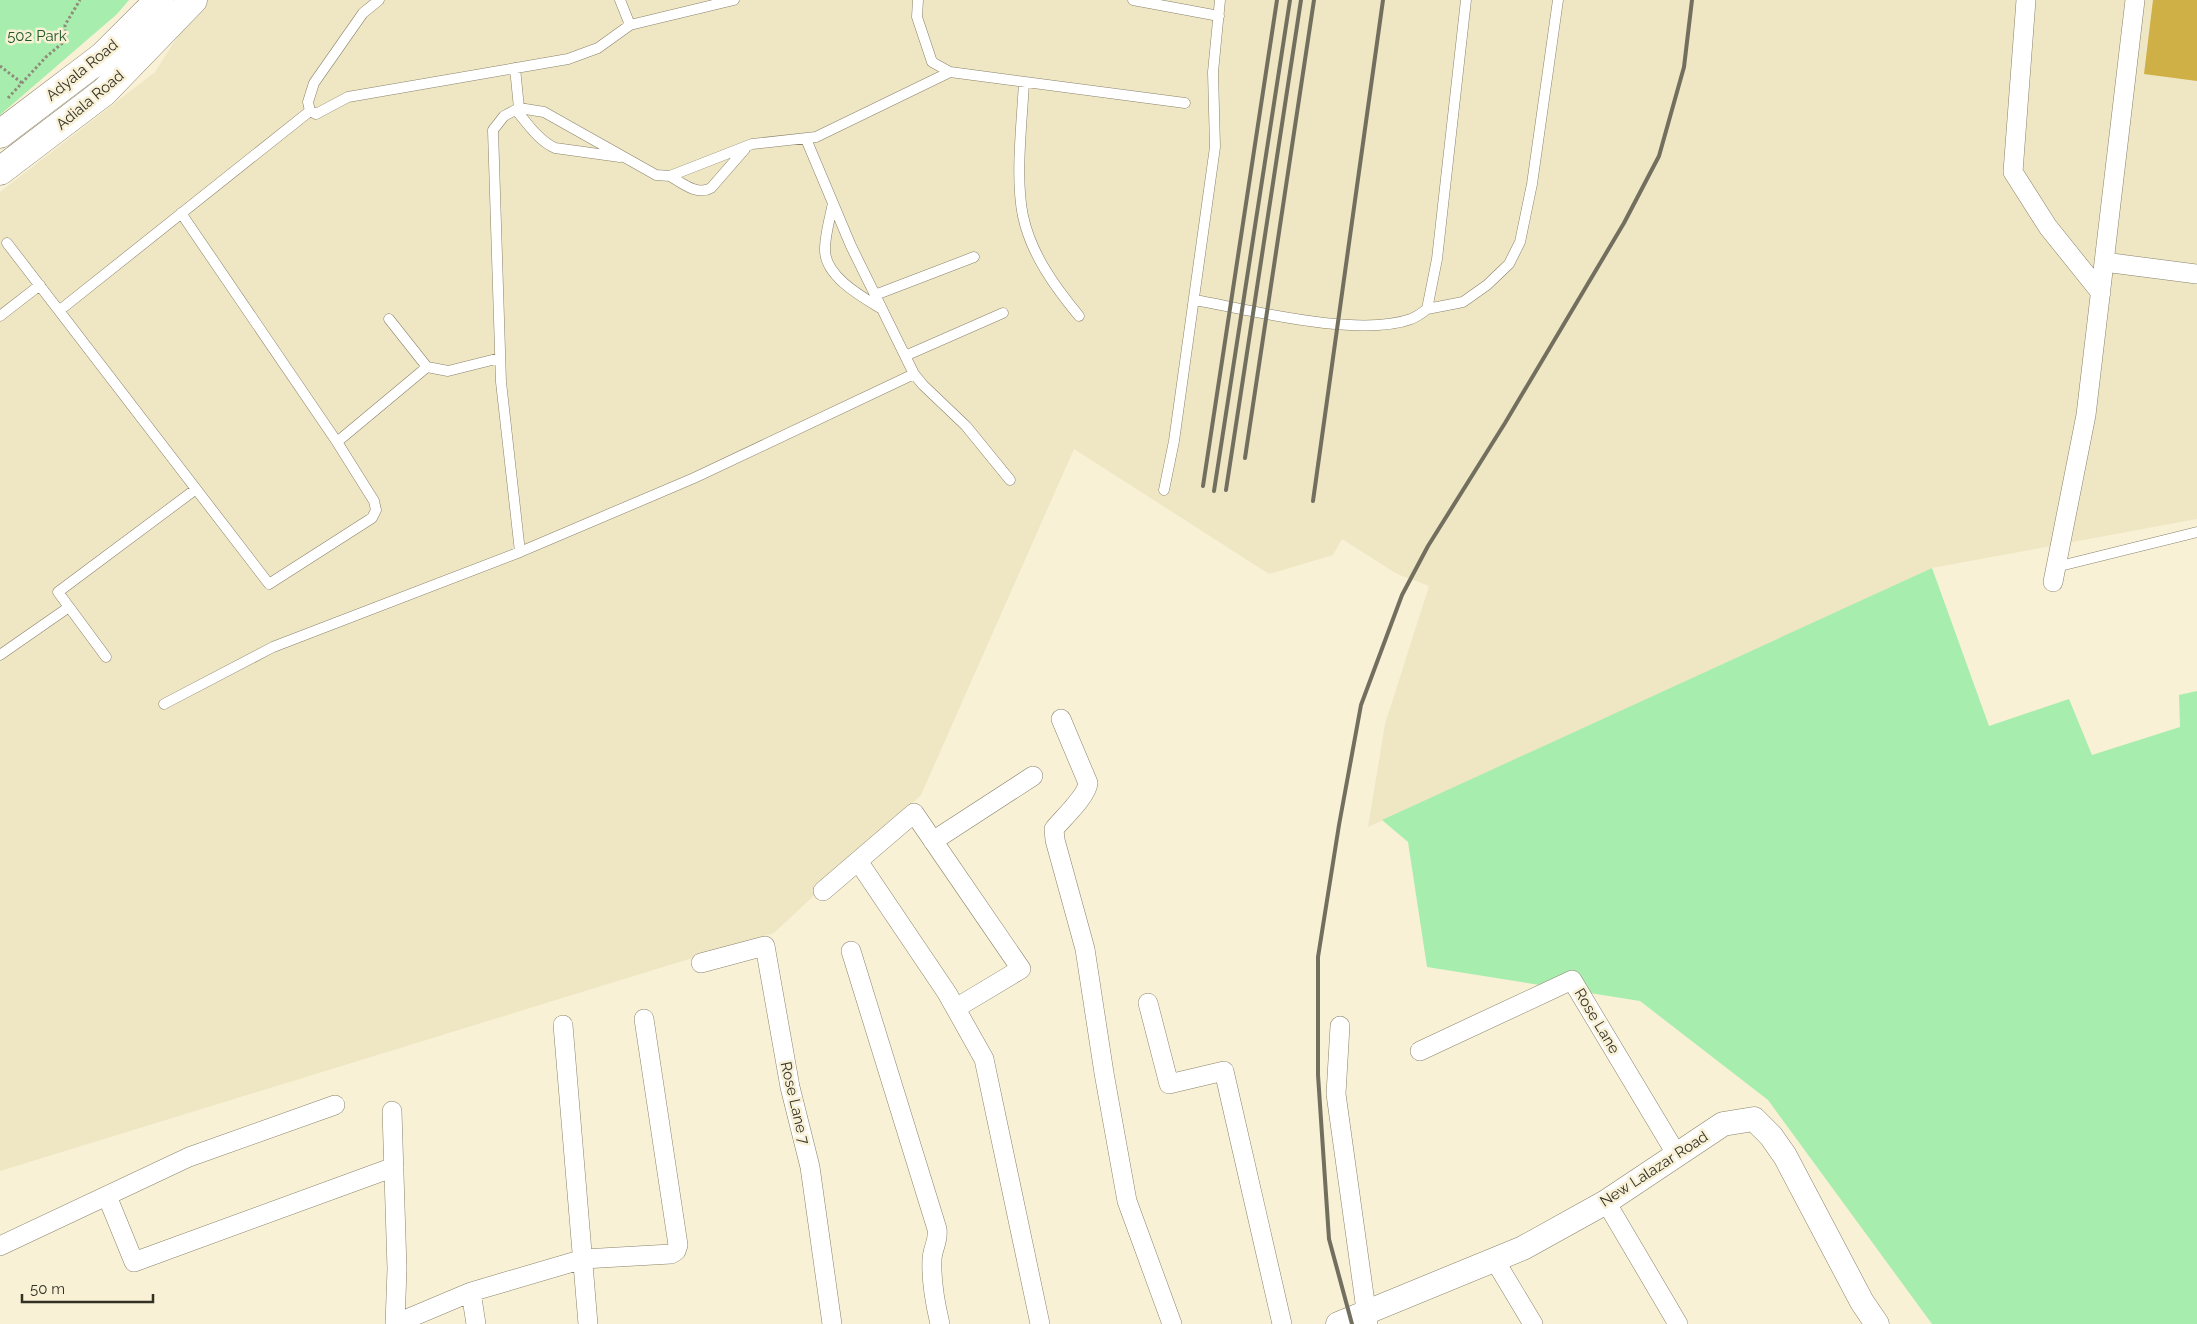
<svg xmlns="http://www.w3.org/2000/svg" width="2197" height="1324" font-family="Raleway,sans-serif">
  <rect width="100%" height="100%" fill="#f8f1d6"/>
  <path fill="#efe6c4" d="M 201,0 L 2197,0 L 2197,519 L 1932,568 L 1368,827 L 1385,724 L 1429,586 L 1397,574 L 1342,539 L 1333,555 L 1269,574 L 1074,449 L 921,795 L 774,933 L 0,1171 L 0,192 L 155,72 Z"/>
  <path fill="#a7edad" d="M 0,0 L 129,0 L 117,14 L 0,115 Z
    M 1932,568 L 1989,726 L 2069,699 L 2092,755 L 2180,727 L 2179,695 L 2197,691 L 2197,1324 L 1932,1324 L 1768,1100 L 1640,1001 L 1427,967 L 1408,842 L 1382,820 Z"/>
  <path fill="#ceb046" d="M 2153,0 L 2197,0 L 2197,81 L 2144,74 Z"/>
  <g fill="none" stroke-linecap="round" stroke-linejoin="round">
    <g stroke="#89826a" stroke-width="11">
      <path id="service" d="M 379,0 L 363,13 L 314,83 L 308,102 L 310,111 L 316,114 L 348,97 L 568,59 L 598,48 L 630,25 L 734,0
        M 620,0 L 630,25
        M 918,0 L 917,17 L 932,62 L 950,72 L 1185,103
        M 1133,0 L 1219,16
        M 515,68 L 519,108
        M 1024,82 C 1022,122 1015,178 1023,216 C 1031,254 1055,287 1079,316
        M 516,110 C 527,123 539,141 555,148 L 620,157
        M 806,139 L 851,246 L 914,374 L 923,385 L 966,426 L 1010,480
        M 670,176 C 682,183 697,196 711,188 L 745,149
        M 833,203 C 830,218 825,235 825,249 C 824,276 862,297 882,309
        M 7,243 L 269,584 L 372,518 L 376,510 L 374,501 L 337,442 L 181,213
        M 875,295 L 974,257
        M 1195,300 C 1250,310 1359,338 1411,319 C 1416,317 1422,313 1427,309 L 1437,259 L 1466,0
        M 1427,309 L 1463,302 L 1487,285 L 1509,264 L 1520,242 L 1532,184 L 1558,0
        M 60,310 L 310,111
        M 0,316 L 40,285
        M 389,319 L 427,367 L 448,371 L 500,358
        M 905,356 L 1003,313
        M 337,442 L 427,367
        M 1164,490 L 1174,441 L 1215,147 L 1213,72 L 1220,0
        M 520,552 L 501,382 L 493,130 L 504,116 L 519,108 L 544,112 L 656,175 L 670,176 L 752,144 L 816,137 L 950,72
        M 2056,567 L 2197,532
        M 0,655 L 69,607
        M 106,657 L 58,592 L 196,489
        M 164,704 L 273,647 L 520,552 L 694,478 L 914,374"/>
    </g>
    <g stroke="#89826a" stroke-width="20">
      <path id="minor" d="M 2026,0 L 2013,172 L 2048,227 L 2101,293
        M 2104,262 L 2197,274
        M 2053,582 L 2086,415 L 2135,0
        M 1061,719 L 1088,783 C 1087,796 1063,818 1054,829 L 1055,840 L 1085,949 L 1104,1073 L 1127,1201 L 1172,1324
        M 933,841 L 1033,776
        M 858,861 L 947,993 L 984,1059 L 1040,1324
        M 823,891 L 914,813 L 1021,969 L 956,1008
        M 851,951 L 937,1229 C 939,1241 932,1249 932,1260 C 931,1282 935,1303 940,1324
        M 701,963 L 765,946 L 790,1087 L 810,1167 L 832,1324
        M 1148,1003 L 1169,1084 L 1224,1071 L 1282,1324
        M 563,1025 L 588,1324
        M 1340,1026 L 1336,1094 L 1368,1324
        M 1420,1051 L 1572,980 L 1677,1155
        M 392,1111 L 397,1269 L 395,1324
        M 107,1196 L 134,1262 L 394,1167
        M 1606,1202 L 1678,1324
        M 0,1246 L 189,1157 L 335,1105
        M 1494,1259 L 1533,1324
        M 471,1292 L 476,1324
        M 395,1324 L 471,1292 L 583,1259 L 671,1254 L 676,1251 L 678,1245 L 644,1019"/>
    </g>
    <g stroke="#89826a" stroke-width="25">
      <path id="tertiary" d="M 1338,1324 L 1523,1248 L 1606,1202 L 1723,1124 L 1754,1119 L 1771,1136 L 1785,1156 L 1862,1302 L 1877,1324"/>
    </g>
    <g stroke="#89826a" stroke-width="29">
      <path id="primary" d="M 0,134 L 103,56 L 159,0
        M 0,171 L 104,92 L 193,0"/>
    </g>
    <path stroke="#8f8b79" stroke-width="3" stroke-dasharray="2.5 2.5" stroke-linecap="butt" d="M 0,66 L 22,83
      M 8,98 L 46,57 L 66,40 L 65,25 L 80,0"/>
    <use href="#service" stroke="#fff" stroke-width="10"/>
    <use href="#minor" stroke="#fff" stroke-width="19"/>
    <use href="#tertiary" stroke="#fff" stroke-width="24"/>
    <use href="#primary" stroke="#fff" stroke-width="28"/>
    <path stroke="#736f5f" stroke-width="4" d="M 1245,458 L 1314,0
      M 1203,486 L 1277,0
      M 1226,490 L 1301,0
      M 1214,491 L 1290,0
      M 1313,501 L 1383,0
      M 1352,1324 L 1329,1239 L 1318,1075 L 1318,957 L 1339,825 L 1361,705 L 1402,595 L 1428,546 L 1505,423 L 1624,223 L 1659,156 L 1684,67 L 1692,0"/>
  </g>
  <g text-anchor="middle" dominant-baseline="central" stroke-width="5" stroke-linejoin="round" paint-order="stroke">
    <g font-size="15" fill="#205729" stroke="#f8f1d6">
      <text x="37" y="36">502 Park</text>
    </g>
    <g font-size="15" fill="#333026" stroke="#f8f1d6">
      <text transform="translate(82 70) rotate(-39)">Adyala Road</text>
      <text transform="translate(90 100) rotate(-40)">Adiala Road</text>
      <text transform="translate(1597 1021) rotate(59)">Rose Lane</text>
      <text transform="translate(795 1103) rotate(77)">Rose Lane 7</text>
      <text transform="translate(1654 1169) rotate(-33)">New Lalazar Road</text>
    </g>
  </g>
  <path d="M22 1294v8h131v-8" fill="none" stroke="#333026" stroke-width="2.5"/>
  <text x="30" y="1294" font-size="15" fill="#333026" stroke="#f8f1d6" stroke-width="4" paint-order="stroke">50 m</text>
</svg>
